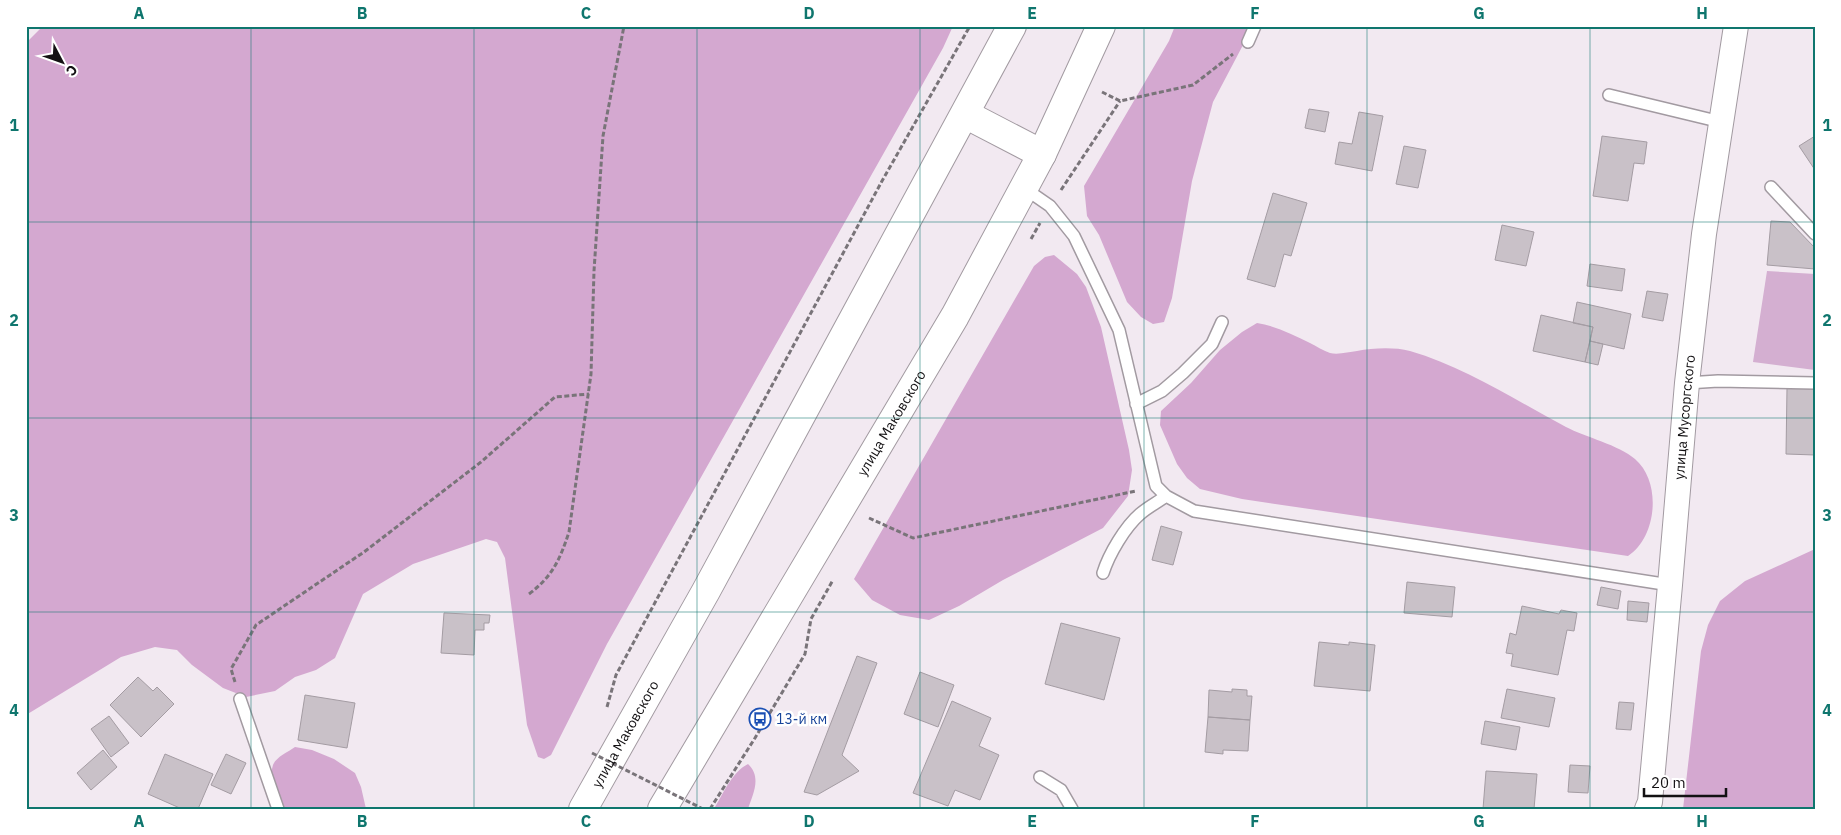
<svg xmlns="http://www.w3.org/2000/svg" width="1841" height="835" font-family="'IBM Plex Sans',sans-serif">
  <rect width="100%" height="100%" fill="#f2e9f1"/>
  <path fill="#d4afd1" d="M 1767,271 L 1815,274 L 1815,370 L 1753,362 Z"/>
  <path fill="#d4a8d0" d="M 43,26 L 953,26 L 943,48 L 607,644 L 551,755 L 544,759 L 538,757 L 527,725 L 505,558 L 497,542 L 486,539 L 413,564 L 363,594 L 335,658 L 316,670 L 295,677 L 275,691 L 246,697 L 223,688 L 192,665 L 177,650 L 155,647 L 121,657 L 26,715 L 26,43 Z
    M 1175,26 L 1253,26 L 1213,102 L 1192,181 L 1172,298 L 1164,322 L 1153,324 L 1141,317 L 1127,302 L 1099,235 L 1087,216 L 1084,186 L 1169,41 Z
    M 1054,255 L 1077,274 L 1086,287 L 1101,327 L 1129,450 L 1132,470 L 1128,496 L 1103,528 L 1003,580 L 959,606 L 929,620 L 900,615 L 872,600 L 854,579 L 1034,266 L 1045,257 Z
    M 1257,323 C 1276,326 1293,335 1310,343 C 1316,346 1324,351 1330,353 C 1338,355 1349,352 1357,351 C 1373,348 1394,347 1410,351 C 1465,367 1515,400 1566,427 C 1585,437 1619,445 1635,459 C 1662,482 1657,537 1628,556 L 1242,499 L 1200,489 L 1187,478 L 1177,464 L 1160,425 L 1161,411 L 1191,383 L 1220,350 L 1242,332 Z
    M 1815,549 L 1815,809 L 1683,809 L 1701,651 L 1708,625 L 1720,601 L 1745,581 Z
    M 295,747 L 312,750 L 334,759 L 355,773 L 361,787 L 366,809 L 285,809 C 281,797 268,778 273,765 C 276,757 288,752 295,747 Z
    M 748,764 C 762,777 753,794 748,809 L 714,809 C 723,794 732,772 748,764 Z"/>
  <path fill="#c9c1c8" stroke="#a49ca3" d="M 1309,109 L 1329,112 L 1325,132 L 1305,128 Z
    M 1359,112 L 1383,116 L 1372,171 L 1335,164 L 1339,142 L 1352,144 Z
    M 1602,136 L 1647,142 L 1644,164 L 1634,163 L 1628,201 L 1593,196 Z
    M 1815,136 L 1815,170 L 1799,146 Z
    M 1404,146 L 1426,150 L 1418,188 L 1396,184 Z
    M 1273,193 L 1307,203 L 1291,256 L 1284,254 L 1275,287 L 1247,279 Z
    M 1771,221 L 1790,222 L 1815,248 L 1815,269 L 1767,265 Z
    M 1502,225 L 1534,232 L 1526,266 L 1495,260 Z
    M 1590,264 L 1625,269 L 1622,291 L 1587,286 Z
    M 1647,291 L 1668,294 L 1663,321 L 1642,317 Z
    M 1577,302 L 1631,314 L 1624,349 L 1590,341 L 1593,327 L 1573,323 Z
    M 1541,315 L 1593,327 L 1585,362 L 1533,351 Z
    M 1590,341 L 1603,344 L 1598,365 L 1585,362 Z
    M 1787,388 L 1815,388 L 1815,455 L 1786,454 Z
    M 1161,526 L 1182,532 L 1173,565 L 1152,560 Z
    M 1407,582 L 1455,587 L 1452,617 L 1404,613 Z
    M 1601,587 L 1621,591 L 1618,609 L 1597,605 Z
    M 1628,601 L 1649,603 L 1647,622 L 1627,620 Z
    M 1522,606 L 1559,614 L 1561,610 L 1577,613 L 1574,631 L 1567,630 L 1558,675 L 1511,666 L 1513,654 L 1506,653 L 1510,633 L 1516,635 Z
    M 444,613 L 490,615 L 489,623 L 484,623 L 484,630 L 475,630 L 474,655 L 441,653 Z
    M 1061,623 L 1120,638 L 1104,700 L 1045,684 Z
    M 1319,642 L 1349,645 L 1349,642 L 1375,645 L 1370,691 L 1314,686 Z
    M 857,656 L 877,663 L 842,755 L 859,771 L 817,795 L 804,792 Z
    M 920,672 L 954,685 L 938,727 L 904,714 Z
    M 138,677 L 153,691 L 157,687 L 174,704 L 141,737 L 110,705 Z
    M 1232,689 L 1247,690 L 1247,696 L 1252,696 L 1250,720 L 1208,717 L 1209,690 L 1232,692 Z
    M 1507,689 L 1555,698 L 1549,727 L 1501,718 Z
    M 305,695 L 355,703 L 347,748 L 298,740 Z
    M 952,701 L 991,718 L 979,746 L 999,755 L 980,800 L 955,790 L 948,806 L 913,793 Z
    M 1619,702 L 1634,703 L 1631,730 L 1616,729 Z
    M 109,716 L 129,743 L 111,757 L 91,729 Z
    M 1208,717 L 1250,720 L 1248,751 L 1223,750 L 1223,754 L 1205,752 Z
    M 1485,721 L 1520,727 L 1516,750 L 1481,744 Z
    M 103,750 L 117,767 L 91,790 L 77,773 Z
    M 165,754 L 213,774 L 198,809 L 182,809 L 148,794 Z
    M 226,754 L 246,763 L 231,794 L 211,785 Z
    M 1570,765 L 1590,766 L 1588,793 L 1568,792 Z
    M 1486,771 L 1537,774 L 1534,809 L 1483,809 Z"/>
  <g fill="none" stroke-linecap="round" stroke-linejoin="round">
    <g stroke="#a29aa1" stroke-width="14">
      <path id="lane" d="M 1248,42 L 1255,26
        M 1609,95 L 1721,122
        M 1771,187 L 1815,234
        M 1024,188 L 1050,206 L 1074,236 L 1119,330 L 1156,486 L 1166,496 L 1194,511 L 1670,585
        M 1687,383 L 1718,381 L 1815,383
        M 1136,404 L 1162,391 L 1183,373 L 1212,344 L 1222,322
        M 1103,573 C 1109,554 1125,527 1140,514 C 1148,507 1158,502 1166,496
        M 240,699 L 278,809
        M 1040,777 L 1061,790 L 1072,809"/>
    </g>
    <g stroke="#a29aa1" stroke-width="26">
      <g id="street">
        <path id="s1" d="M 1647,809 L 1650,802 L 1670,585 L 1687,383 L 1704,234 L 1736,26"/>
      </g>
    </g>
    <g stroke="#a29aa1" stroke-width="30">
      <g id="highway">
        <path d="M 965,114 L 1042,154"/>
        <path id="s2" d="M 583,809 L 706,591 L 1012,26"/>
        <path id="s3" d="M 662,809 L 955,316 L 1042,154 L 1101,26"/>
      </g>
    </g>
    <path stroke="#797479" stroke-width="3" stroke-dasharray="5 2.5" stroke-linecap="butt" d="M 1102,92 L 1120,101 L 1193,85 L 1233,54
      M 1061,190 L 1120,101
      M 1031,239 L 1040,223
      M 869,518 L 913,538 L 1136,491
      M 529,594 C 553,576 560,559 569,532 L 591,374 L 594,271 L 603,136 L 624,26
      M 235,682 L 231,669 L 256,625 L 364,552 L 481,462 L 555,397 L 589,394
      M 607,707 L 616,675 L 882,181 L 970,26
      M 710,809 L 755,738 L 805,654 L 811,619 L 833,580"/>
    <use href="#lane" stroke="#fff" stroke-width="11"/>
    <use href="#street" stroke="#fff" stroke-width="24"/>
    <use href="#highway" stroke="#fff" stroke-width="28"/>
    <path stroke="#797479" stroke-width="3" stroke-dasharray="5 2.5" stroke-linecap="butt" d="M 592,753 L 703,809"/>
  </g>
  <path fill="none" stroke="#0f766e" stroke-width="1" stroke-opacity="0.55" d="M 251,26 L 251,809M 474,26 L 474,809M 697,26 L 697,809M 920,26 L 920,809M 1144,26 L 1144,809M 1367,26 L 1367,809M 1590,26 L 1590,809M 26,222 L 1815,222M 26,418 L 1815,418M 26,612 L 1815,612"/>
  <defs>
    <g id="bus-ring" transform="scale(1.125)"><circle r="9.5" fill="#fff" stroke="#1a4fb4" stroke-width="1.5"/><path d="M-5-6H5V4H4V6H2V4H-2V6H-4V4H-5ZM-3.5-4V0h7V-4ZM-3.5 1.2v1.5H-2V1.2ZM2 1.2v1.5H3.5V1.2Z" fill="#1a4fb4"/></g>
  </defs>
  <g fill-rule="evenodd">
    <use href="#bus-ring" x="760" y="719"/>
  </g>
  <g text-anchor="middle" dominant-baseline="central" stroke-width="5" stroke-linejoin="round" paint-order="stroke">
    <g font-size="14" fill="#131113" stroke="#fff">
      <text stroke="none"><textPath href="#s1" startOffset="394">улица Мусоргского</textPath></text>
      <text stroke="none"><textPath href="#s3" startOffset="449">улица Маковского</textPath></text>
      <text stroke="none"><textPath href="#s2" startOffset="86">улица Маковского</textPath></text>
    </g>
    <g font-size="14" fill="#164399" stroke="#fff" text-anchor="start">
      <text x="776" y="719">13-й км</text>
    </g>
  </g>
  <rect width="1841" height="835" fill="none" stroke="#ffffff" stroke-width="55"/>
  <g transform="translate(62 62) rotate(131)" stroke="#ffffff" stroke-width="4" paint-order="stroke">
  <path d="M0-4L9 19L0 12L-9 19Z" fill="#131113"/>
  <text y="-8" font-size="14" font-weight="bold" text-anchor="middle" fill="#131113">С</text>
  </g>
  <path d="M1644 788v8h82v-8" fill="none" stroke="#131113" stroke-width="2.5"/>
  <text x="1651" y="788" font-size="15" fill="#131113" stroke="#ffffff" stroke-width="4" paint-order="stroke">20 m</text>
  <rect x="28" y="28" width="1786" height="780" fill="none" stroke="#0f766e" stroke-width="2"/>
  <g font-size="16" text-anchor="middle" font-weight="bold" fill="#0f766e">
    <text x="139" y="19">A</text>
    <text x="362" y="19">B</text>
    <text x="586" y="19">C</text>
    <text x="809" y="19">D</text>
    <text x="1032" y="19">E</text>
    <text x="1255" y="19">F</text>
    <text x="1479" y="19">G</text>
    <text x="1702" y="19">H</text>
    <text x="14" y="131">1</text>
    <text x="1827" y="131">1</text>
    <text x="14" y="326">2</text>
    <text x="1827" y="326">2</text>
    <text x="14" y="521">3</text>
    <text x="1827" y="521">3</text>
    <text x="14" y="716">4</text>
    <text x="1827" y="716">4</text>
    <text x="139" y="827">A</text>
    <text x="362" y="827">B</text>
    <text x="586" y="827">C</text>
    <text x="809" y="827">D</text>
    <text x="1032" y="827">E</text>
    <text x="1255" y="827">F</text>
    <text x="1479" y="827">G</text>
    <text x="1702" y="827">H</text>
  </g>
</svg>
